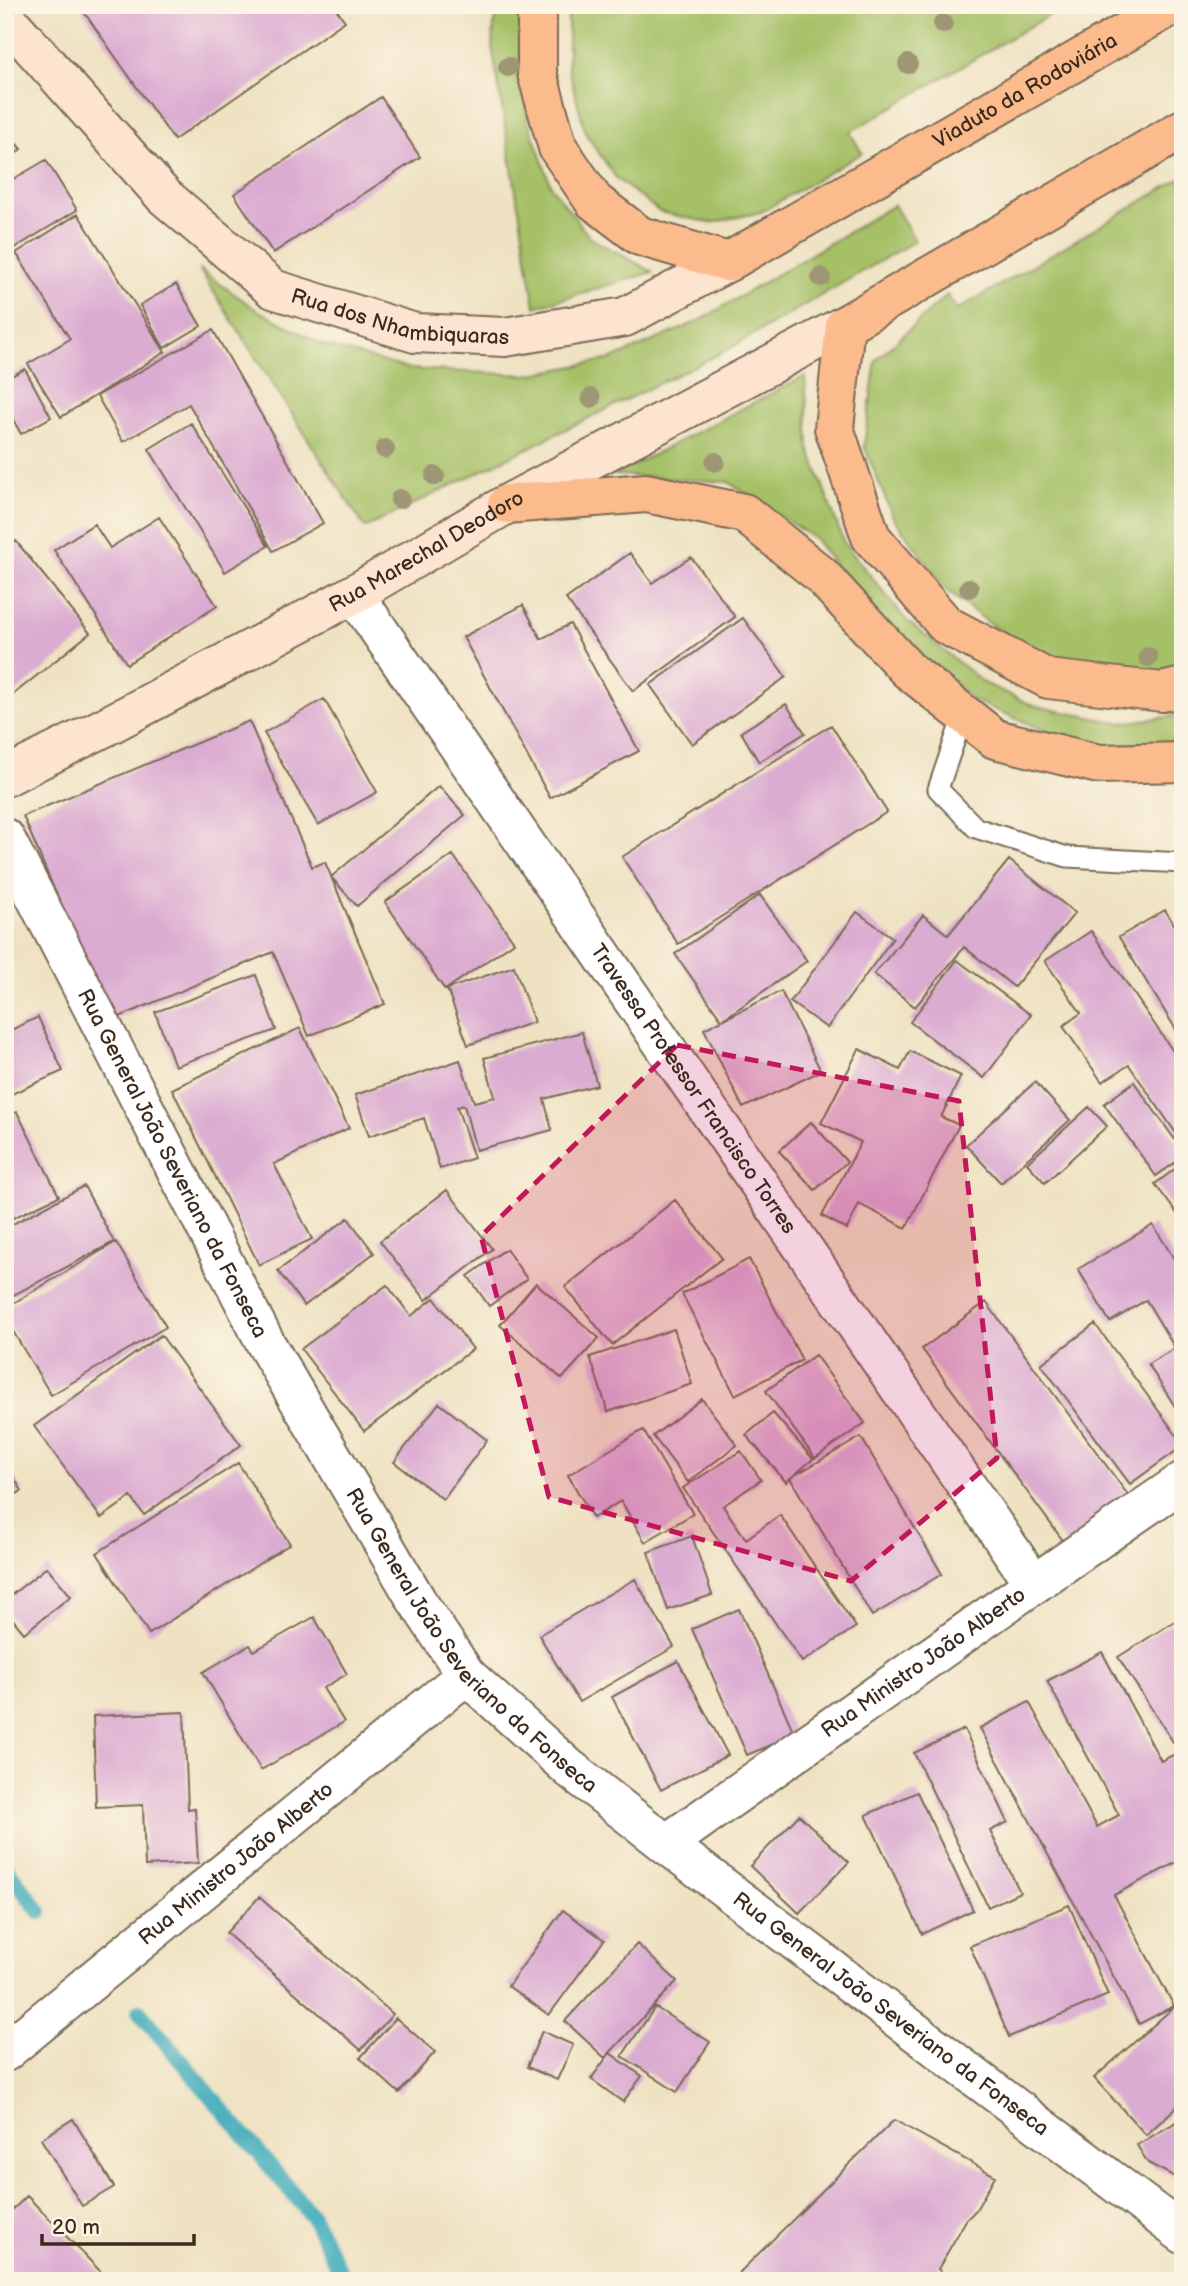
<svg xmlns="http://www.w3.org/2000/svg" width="1188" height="2286" font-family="'Balsamiq Sans',sans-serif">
  <rect width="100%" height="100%" fill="#fcf5e5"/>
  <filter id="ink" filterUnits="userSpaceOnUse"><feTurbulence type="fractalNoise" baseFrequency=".0143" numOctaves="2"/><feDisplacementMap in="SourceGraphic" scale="14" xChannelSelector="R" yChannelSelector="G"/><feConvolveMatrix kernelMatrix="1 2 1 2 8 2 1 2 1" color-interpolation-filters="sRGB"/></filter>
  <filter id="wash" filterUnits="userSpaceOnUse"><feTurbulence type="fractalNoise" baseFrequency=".00686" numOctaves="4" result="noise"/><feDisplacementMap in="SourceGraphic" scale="28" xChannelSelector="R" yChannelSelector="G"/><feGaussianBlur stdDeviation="1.57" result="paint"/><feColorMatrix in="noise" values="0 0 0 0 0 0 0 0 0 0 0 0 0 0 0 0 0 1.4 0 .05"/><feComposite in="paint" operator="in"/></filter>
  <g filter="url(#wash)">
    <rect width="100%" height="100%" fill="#efe2c2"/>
    <path fill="#a5c066" stroke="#707542" stroke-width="2" d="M 496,5 L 522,5 L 519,35 L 527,118 L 551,186 L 590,238 L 653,272 L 535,307 L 492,46 Z
      M 568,5 L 1066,5 L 850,132 L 862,153 L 761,212 L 711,223 L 660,212 L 617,179 L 586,134 L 568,68 Z
      M 1183,177 L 1183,672 L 1107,675 L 1022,648 L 947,591 L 893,517 L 864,446 L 876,360 L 947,295 L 957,310 Z
      M 894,205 L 915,241 L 725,351 L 365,528 L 199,269 L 257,310 L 323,345 L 409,369 L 527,375 L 612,359 L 699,321 Z
      M 805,376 L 809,448 L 844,543 L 906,620 L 984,683 L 1034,706 L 1120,723 L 1183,715 L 1183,742 L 1082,746 L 974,701 L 877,621 L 815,539 L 728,482 L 614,475 Z"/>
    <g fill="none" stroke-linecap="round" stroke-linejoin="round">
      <path stroke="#3cabba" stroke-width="16" d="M 5,1867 L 40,1912
        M 139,2011 L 312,2216 L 345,2281"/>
    </g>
    <g id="blocks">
      <path fill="#dbacd1" d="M 79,5 L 333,5 L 345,21 L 174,140 Z
        M 381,97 L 420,157 L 273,253 L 234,194 Z
        M 5,131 L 21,149 L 5,163 Z
        M 46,160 L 77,210 L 5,254 L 5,184 Z
        M 78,214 L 165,352 L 61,417 L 28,364 L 70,339 L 16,253 Z
        M 176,284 L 201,326 L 164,348 L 140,305 Z
        M 213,330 L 323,523 L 273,551 L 189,404 L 123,442 L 97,396 Z
        M 25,369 L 51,417 L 21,434 L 5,405 L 5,379 Z
        M 191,423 L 268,546 L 225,572 L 149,449 Z
        M 159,517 L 217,606 L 127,664 L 54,550 L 94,524 L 110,548 Z
        M 16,541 L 90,633 L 5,701 L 5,549 Z
        M 630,553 L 652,583 L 691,557 L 735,617 L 633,691 L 566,599 Z
        M 523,605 L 541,639 L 570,624 L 639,751 L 550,798 L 463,637 Z
        M 743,618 L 786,677 L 692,744 L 650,685 Z
        M 324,699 L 377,792 L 318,825 L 264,733 Z
        M 786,704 L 805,733 L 759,762 L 741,732 Z
        M 249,721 L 312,867 L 325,862 L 385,1004 L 309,1036 L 273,952 L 110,1021 L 23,816 Z
        M 831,725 L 887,812 L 678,944 L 622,857 Z
        M 439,786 L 465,815 L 357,906 L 331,877 Z
        M 453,855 L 514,942 L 445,990 L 385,902 Z
        M 1009,860 L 1075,913 L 1014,987 L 964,947 L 915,1007 L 874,974 L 923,915 L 948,935 Z
        M 760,895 L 807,961 L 722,1020 L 675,954 Z
        M 1165,910 L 1183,938 L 1183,1041 L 1119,937 Z
        M 857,912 L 893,938 L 827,1028 L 790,1002 Z
        M 1091,931 L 1183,1066 L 1183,1128 L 1176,1133 L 1129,1065 L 1102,1082 L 1063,1026 L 1081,1013 L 1045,961 Z
        M 957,960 L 1031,1015 L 984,1078 L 910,1022 Z
        M 514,966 L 534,1022 L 468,1045 L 447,989 Z
        M 256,975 L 276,1030 L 175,1066 L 155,1012 Z
        M 781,991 L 821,1071 L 743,1108 L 704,1029 Z
        M 38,1017 L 63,1071 L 5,1097 L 5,1033 Z
        M 300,1028 L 349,1128 L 274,1164 L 312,1239 L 259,1265 L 172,1089 Z
        M 582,1032 L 597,1085 L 544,1099 L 552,1130 L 476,1150 L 464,1105 L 457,1107 L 474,1158 L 440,1169 L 424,1118 L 369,1136 L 355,1095 L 460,1060 L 474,1102 L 495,1097 L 484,1058 Z
        M 859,1049 L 900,1070 L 910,1051 L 961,1076 L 941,1117 L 959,1125 L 906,1228 L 859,1204 L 847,1229 L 822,1216 L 861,1142 L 821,1123 Z
        M 1035,1082 L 1070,1120 L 1001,1183 L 966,1145 Z
        M 1134,1082 L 1183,1151 L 1183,1157 L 1156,1176 L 1104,1104 Z
        M 1089,1107 L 1107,1126 L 1045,1183 L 1027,1163 Z
        M 17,1112 L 59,1196 L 5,1222 L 5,1118 Z
        M 811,1122 L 847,1162 L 815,1190 L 779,1151 Z
        M 1183,1163 L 1183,1217 L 1181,1219 L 1155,1184 Z
        M 84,1186 L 114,1242 L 10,1297 L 5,1288 L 5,1228 Z
        M 447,1190 L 492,1249 L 426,1300 L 380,1241 Z
        M 675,1200 L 722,1258 L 612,1345 L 565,1287 Z
        M 348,1218 L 374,1253 L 304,1306 L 278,1271 Z
        M 1153,1225 L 1183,1273 L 1183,1419 L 1148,1364 L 1175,1348 L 1146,1300 L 1110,1322 L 1078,1269 Z
        M 116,1242 L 166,1327 L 51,1395 L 5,1318 L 5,1308 Z
        M 506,1249 L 527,1279 L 489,1306 L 468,1276 Z
        M 749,1259 L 802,1360 L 735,1395 L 682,1294 Z
        M 536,1283 L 599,1338 L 562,1379 L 500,1325 Z
        M 387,1285 L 411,1316 L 434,1298 L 473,1349 L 364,1431 L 301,1349 Z
        M 986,1302 L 1131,1499 L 1067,1546 L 922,1349 Z
        M 1095,1324 L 1183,1444 L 1183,1446 L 1130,1484 L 1041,1364 Z
        M 674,1329 L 692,1384 L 608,1412 L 590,1357 Z
        M 161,1335 L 241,1445 L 144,1515 L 131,1497 L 101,1518 L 34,1426 Z
        M 815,1355 L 865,1423 L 815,1458 L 766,1391 Z
        M 702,1399 L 737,1445 L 688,1482 L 653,1436 Z
        M 439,1403 L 487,1440 L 443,1499 L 394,1462 Z
        M 773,1413 L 813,1459 L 786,1482 L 746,1435 Z
        M 643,1430 L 693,1514 L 645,1542 L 621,1501 L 593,1518 L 568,1475 Z
        M 861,1437 L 942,1574 L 872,1616 L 790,1478 Z
        M 741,1451 L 761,1480 L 723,1506 L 746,1539 L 780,1515 L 856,1627 L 802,1662 L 683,1488 Z
        M 5,1462 L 22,1491 L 5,1500 Z
        M 238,1463 L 290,1544 L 149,1634 L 97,1553 Z
        M 692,1536 L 712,1595 L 668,1610 L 648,1552 Z
        M 47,1567 L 71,1596 L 24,1633 L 5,1610 L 5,1600 Z
        M 635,1579 L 674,1647 L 579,1702 L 539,1635 Z
        M 739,1609 L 795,1735 L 747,1755 L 692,1629 Z
        M 1183,1616 L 1183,1744 L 1177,1748 L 1118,1657 Z
        M 314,1617 L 347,1674 L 323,1688 L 344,1722 L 261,1770 L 203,1672 L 250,1645 L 254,1651 Z
        M 1102,1652 L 1161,1761 L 1183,1750 L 1183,1859 L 1114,1895 L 1174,2006 L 1139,2024 L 980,1728 L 1029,1702 L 1097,1827 L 1119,1815 L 1047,1681 Z
        M 678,1661 L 728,1755 L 661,1790 L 612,1697 Z
        M 184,1712 L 188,1809 L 195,1808 L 198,1863 L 145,1866 L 143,1805 L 96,1807 L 93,1716 Z
        M 964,1729 L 1008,1822 L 990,1831 L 1020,1892 L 988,1907 L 914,1753 Z
        M 917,1792 L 973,1910 L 922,1934 L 866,1815 Z
        M 799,1815 L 849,1862 L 799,1913 L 750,1866 Z
        M 259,1897 L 393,2014 L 361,2050 L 226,1933 Z
        M 1069,1905 L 1108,1995 L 1009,2037 L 970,1946 Z
        M 563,1910 L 604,1940 L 549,2015 L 508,1986 Z
        M 637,1944 L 677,1981 L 605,2058 L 565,2021 Z
        M 1183,1999 L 1183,2101 L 1146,2135 L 1094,2078 Z
        M 655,2007 L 710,2042 L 677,2092 L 622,2056 Z
        M 396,2018 L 435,2052 L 399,2093 L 360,2058 Z
        M 542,2031 L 573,2045 L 557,2080 L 527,2067 Z
        M 610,2053 L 642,2076 L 623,2102 L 591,2079 Z
        M 1183,2118 L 1183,2181 L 1148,2163 L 1137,2145 Z
        M 73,2119 L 114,2187 L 82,2206 L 41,2139 Z
        M 894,2120 L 995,2176 L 976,2210 L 966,2220 L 938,2269 L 950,2281 L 743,2281 L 737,2275 Z
        M 27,2196 L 104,2275 L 99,2281 L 5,2280 L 5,2217 Z"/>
    </g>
  </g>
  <g filter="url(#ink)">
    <use href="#blocks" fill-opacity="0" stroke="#7a6a57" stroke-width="2"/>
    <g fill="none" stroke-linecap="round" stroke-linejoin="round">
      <g stroke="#7a6a57" stroke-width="23">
        <path id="lane" d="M 964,713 L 938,789 L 976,828 L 1067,857 L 1183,863"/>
      </g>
      <g stroke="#7a6a57" stroke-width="42">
        <g id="street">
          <path id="s1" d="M 354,594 L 1034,1584"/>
          <path id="s2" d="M 5,838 L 266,1344 L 417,1601 L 466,1675 L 569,1768 L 666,1844 L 1183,2234"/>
          <path id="s3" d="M 666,1844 L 1034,1584 L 1183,1481"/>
          <path id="s4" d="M 5,2052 L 466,1675"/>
        </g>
      </g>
      <g stroke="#7a6a57" stroke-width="42">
        <g id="secondary">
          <path id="s5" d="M 5,17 L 164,196 L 273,289 L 415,333 L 505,337 L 625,317 L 728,262"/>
          <path id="s6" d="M 5,777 L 105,727 L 354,594 L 507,504 L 845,325"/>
        </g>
      </g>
      <g stroke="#7a6a57" stroke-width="42">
        <g id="primary">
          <path id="s7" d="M 728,262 L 1173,5"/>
          <path d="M 845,325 L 1183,129"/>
        </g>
      </g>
      <g stroke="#7a6a57" stroke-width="42">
        <path id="highway" d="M 537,5 L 537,73 L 558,148 L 594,201 L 640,236 L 728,262
          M 845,325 L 834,428 L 871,537 L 946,625 L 1048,679 L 1162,692 L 1183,687
          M 507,504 L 646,493 L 744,513 L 821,575 L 907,669 L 995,739 L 1099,764 L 1183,762"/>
      </g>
      <use href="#lane" stroke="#fff" stroke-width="19"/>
      <use href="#street" stroke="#fff" stroke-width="38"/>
      <use href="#secondary" stroke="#fde4d1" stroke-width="38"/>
      <use href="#primary" stroke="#fbbb8d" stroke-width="38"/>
      <use href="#highway" stroke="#fbbb8d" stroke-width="38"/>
    </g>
    <g fill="#9e9674">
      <circle cx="943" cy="24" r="10"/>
      <circle cx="908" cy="64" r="10"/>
      <circle cx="508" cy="67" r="10"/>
      <circle cx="821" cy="277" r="10"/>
      <circle cx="591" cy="398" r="10"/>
      <circle cx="385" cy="449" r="10"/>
      <circle cx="715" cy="462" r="10"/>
      <circle cx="435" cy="476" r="10"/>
      <circle cx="400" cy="499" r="10"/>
      <circle cx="969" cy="588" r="10"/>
      <circle cx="1148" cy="657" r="10"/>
    </g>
  </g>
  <path fill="#c2185b" fill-opacity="0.2" stroke="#c2185b" stroke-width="5" stroke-dasharray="14 9" stroke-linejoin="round" d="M 677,1045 L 959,1101 L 997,1458 L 851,1581 L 549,1497 L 481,1236 Z"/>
  <g text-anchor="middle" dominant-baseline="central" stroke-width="5" stroke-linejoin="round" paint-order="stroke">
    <g font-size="21" fill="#3b2a1e" stroke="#fcf5e5">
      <text stroke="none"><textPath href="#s7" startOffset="343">Viaduto da Rodoviária</textPath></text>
      <text stroke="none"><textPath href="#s5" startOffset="514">Rua dos Nhambiquaras</textPath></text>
      <text stroke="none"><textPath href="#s6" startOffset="478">Rua Marechal Deodoro</textPath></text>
      <text stroke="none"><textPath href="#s1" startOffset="600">Travessa Professor Francisco Torres</textPath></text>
      <text stroke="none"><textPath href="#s2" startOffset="366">Rua General João Severiano da Fonseca</textPath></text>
      <text stroke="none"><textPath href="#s2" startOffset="933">Rua General João Severiano da Fonseca</textPath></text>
      <text stroke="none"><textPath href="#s3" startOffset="315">Rua Ministro João Alberto</textPath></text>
      <text stroke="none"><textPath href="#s4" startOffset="298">Rua Ministro João Alberto</textPath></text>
      <text stroke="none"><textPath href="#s2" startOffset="1500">Rua General João Severiano da Fonseca</textPath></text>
    </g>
  </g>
  <rect width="1188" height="2286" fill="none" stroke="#fcf5e5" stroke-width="28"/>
  <path d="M42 2234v10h152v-10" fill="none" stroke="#3b2a1e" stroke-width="3.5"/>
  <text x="52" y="2234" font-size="21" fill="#3b2a1e" stroke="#fcf5e5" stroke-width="5" paint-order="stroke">20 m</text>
</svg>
